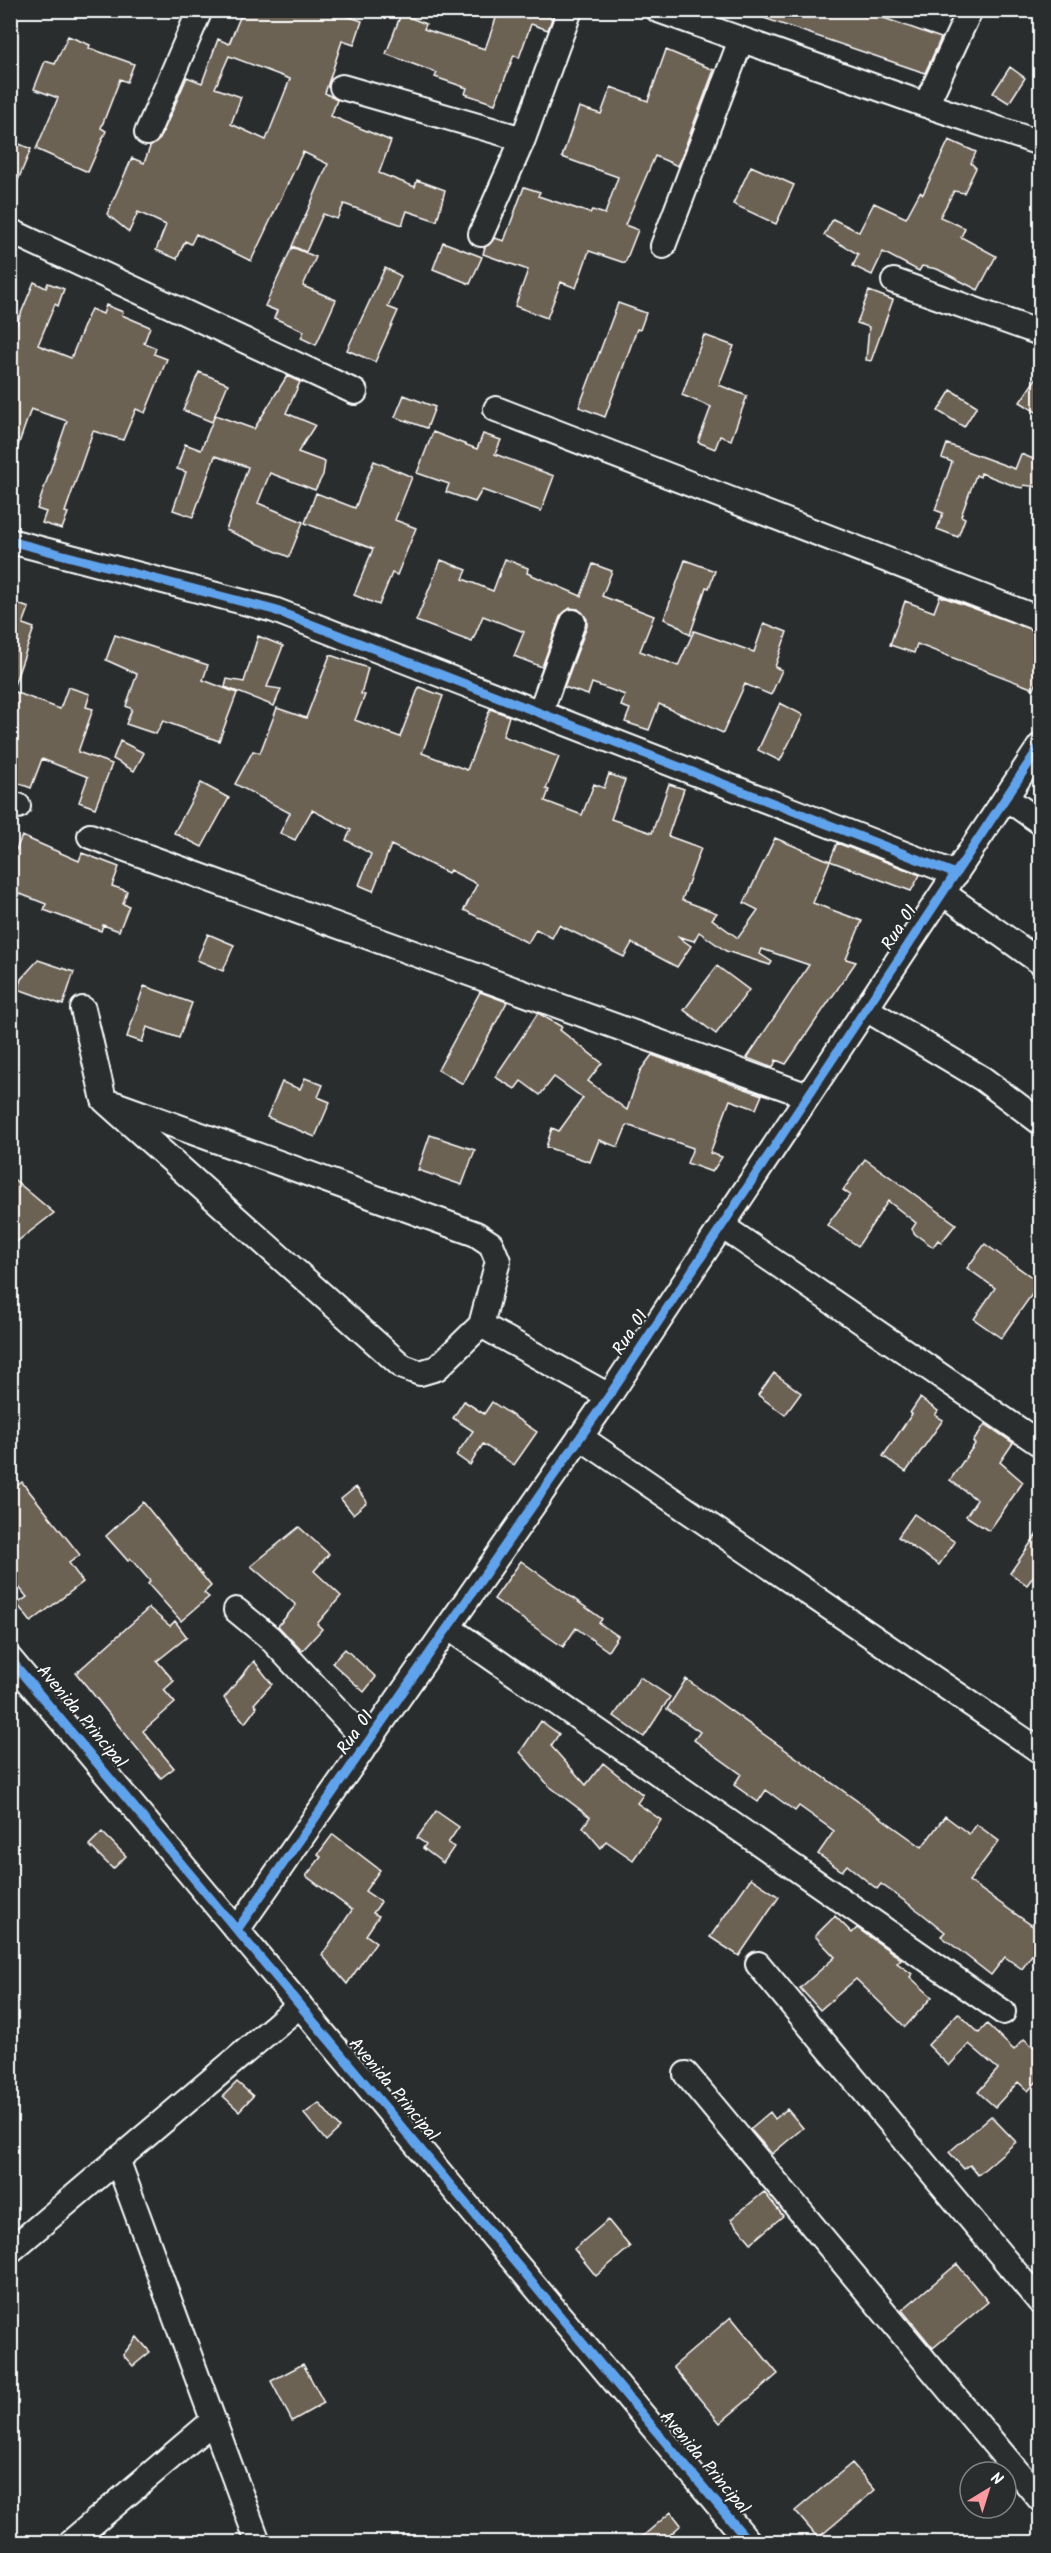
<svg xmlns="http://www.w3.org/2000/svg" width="1051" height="2553" font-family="Kalam,sans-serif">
  <rect width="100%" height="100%" fill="#2a2d2e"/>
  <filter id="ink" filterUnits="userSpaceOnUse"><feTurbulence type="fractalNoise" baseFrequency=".0167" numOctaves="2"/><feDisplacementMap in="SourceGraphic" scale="12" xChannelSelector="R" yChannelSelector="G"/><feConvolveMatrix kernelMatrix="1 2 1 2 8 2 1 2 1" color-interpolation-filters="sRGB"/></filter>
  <g filter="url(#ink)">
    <path fill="#6c6253" stroke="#fff" stroke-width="1.5" fill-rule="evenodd" d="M 243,10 L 329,10 L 362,21 L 354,45 L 342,41 L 332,72 L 325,93 L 337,100 L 331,116 L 391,141 L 379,173 L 415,187 L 417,180 L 445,190 L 437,221 L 407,211 L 402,225 L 344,204 L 337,219 L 323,214 L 306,252 L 292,246 L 328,164 L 303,152 L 251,261 L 196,234 L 191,244 L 185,241 L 177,259 L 156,250 L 166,225 L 138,212 L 129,232 L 107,214 L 132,158 L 144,163 L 150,147 L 160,139 L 187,77 L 202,83 L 218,39 L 229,44 ZM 229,56 L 290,79 L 266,140 L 231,124 L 241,97 L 215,88 Z
      M 499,10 L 555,10 L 548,30 L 531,24 L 519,58 L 514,55 L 495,104 L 465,94 L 467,88 L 435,77 L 437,73 L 386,54 L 401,14 L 426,24 L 424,29 L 485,49 Z
      M 749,10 L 861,10 L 941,38 L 925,73 L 749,13 Z
      M 68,36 L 90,45 L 89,48 L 134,64 L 127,82 L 120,79 L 101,128 L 106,131 L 88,172 L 36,149 L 58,98 L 34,89 L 45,61 L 55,64 Z
      M 666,50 L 714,70 L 678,166 L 655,156 L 625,225 L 638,230 L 625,263 L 589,251 L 576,288 L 561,282 L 547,318 L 515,306 L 528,270 L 483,254 L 485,247 L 495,238 L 504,241 L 524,187 L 540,192 L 538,196 L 590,213 L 592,210 L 605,214 L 618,177 L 562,157 L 579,107 L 601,114 L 611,87 L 648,101 Z
      M 1010,67 L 1025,78 L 1009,103 L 993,93 Z
      M 10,140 L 31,149 L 11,197 L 10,197 Z
      M 949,140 L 976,152 L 971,163 L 976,168 L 964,193 L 954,191 L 940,217 L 965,228 L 961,237 L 996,256 L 978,290 L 937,269 L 922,266 L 919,271 L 883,252 L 872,275 L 853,266 L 858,254 L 824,235 L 833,219 L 859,232 L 874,203 L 906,218 L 920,192 L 923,194 Z
      M 751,166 L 794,185 L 776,224 L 733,204 Z
      M 443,242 L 482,257 L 470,284 L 433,269 Z
      M 292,247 L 316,257 L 303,286 L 336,300 L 316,345 L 301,338 L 304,331 L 274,318 L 277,311 L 265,306 Z
      M 385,268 L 401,276 L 388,307 L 398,311 L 375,362 L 347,350 Z
      M 34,282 L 46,288 L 48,283 L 64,289 L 58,306 L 55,304 L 38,345 L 71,358 L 90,311 L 91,309 L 103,314 L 106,305 L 123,312 L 122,315 L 150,327 L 144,343 L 156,348 L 154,354 L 167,359 L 145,413 L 136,409 L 123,440 L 93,431 L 65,512 L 68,513 L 62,529 L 42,523 L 46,512 L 37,509 L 67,421 L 31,409 L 13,460 L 10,460 L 10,340 Z
      M 869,291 L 893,300 L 871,361 L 866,360 L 869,327 L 857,323 Z
      M 618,303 L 646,313 L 640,330 L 637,329 L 605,417 L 579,407 Z
      M 704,335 L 734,346 L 719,385 L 747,396 L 731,440 L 720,436 L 715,449 L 698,442 L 711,407 L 682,395 Z
      M 1041,371 L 1041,415 L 1020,402 Z
      M 199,372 L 228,384 L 212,422 L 183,410 Z
      M 287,376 L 300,382 L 286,413 L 315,425 L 298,452 L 325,462 L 323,475 L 315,490 L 270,473 L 258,503 L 303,522 L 289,557 L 226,530 L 248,467 L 215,456 L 193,517 L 173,510 L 186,472 L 177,469 L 185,444 L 201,450 L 215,415 L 254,429 Z
      M 951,390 L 977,406 L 964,427 L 938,411 Z
      M 404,395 L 435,407 L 427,428 L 395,417 Z
      M 433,432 L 477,449 L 483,434 L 501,440 L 495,454 L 554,476 L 541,511 L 482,490 L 475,502 L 446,492 L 449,484 L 417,473 Z
      M 947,444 L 1015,469 L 1021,454 L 1041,462 L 1041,476 L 1037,487 L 1024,485 L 1023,488 L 1017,487 L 981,473 L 980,477 L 976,475 L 961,516 L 965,518 L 958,537 L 937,529 L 943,513 L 935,510 L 952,462 L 942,458 Z
      M 374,461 L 412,477 L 395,520 L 416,528 L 397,575 L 392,573 L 379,605 L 354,595 L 373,549 L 305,523 L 316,493 L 355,508 Z
      M 505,559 L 528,568 L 527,573 L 581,596 L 593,564 L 612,571 L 602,596 L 654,616 L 640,651 L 678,666 L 694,631 L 754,652 L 764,623 L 787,632 L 775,667 L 782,670 L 771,695 L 745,684 L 723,733 L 659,704 L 649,730 L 625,722 L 630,709 L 621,706 L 625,695 L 592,683 L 588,695 L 564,687 L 587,626 L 587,619 L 578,609 L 570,608 L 560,617 L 542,667 L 514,656 L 524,632 L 483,616 L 472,642 L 416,621 L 441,560 L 467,570 L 463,579 L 493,591 Z
      M 685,560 L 715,571 L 709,588 L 706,587 L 690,635 L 674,623 L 664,619 Z
      M 940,596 L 1041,633 L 1041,672 L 1034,689 L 917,644 L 914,653 L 890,645 L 905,601 L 934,612 Z
      M 10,601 L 29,608 L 23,624 L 34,628 L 13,688 L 10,687 Z
      M 115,635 L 208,665 L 203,680 L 237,693 L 219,741 L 163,721 L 156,734 L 126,724 L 132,709 L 126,706 L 137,674 L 106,660 Z
      M 258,636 L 283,646 L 267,687 L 281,689 L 274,706 L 225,687 L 227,679 L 244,682 Z
      M 330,655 L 368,668 L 361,694 L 365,695 L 355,720 L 400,737 L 419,687 L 443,696 L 422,753 L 467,770 L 490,709 L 509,716 L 503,736 L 559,757 L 546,789 L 549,790 L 545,801 L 582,815 L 594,784 L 604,788 L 609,774 L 625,780 L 611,819 L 652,833 L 669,784 L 684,789 L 668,836 L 701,848 L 682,900 L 717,913 L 712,919 L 738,938 L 758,910 L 744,903 L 775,838 L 830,861 L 813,903 L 862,921 L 846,959 L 856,962 L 786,1064 L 776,1060 L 773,1068 L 747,1058 L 809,965 L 762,949 L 760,954 L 772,962 L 770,965 L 726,951 L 699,932 L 694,941 L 677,936 L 691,946 L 677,967 L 632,943 L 624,957 L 559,925 L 552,938 L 536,929 L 528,943 L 464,910 L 477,884 L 450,870 L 448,873 L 391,845 L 373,891 L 359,885 L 371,854 L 346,840 L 351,830 L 312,810 L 295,840 L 280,833 L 290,813 L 235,784 L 253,751 L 260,753 L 277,708 L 306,718 Z
      M 68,687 L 90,694 L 86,707 L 93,709 L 78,752 L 112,764 L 95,808 L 79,802 L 88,777 L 42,759 L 31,788 L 10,780 L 10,690 L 60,709 Z
      M 780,703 L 803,715 L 780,761 L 758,750 Z
      M 120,741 L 144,753 L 134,771 L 113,759 Z
      M 201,783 L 229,798 L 202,847 L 174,833 Z
      M 22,836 L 79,861 L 82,853 L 119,867 L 112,886 L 127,891 L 123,904 L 129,906 L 119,931 L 103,925 L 101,931 L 44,910 L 46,904 L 10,890 L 10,863 Z
      M 837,843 L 920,875 L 911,891 L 830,861 Z
      M 208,934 L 234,945 L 223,971 L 197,960 Z
      M 38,960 L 74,972 L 63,1005 L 18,989 L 21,979 Z
      M 717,966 L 749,990 L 716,1034 L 684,1010 Z
      M 144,986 L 192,1003 L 179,1038 L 147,1027 L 142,1042 L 127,1037 Z
      M 480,992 L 507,1002 L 463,1084 L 438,1070 Z
      M 538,1013 L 562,1027 L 560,1030 L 602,1063 L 588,1081 L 627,1110 L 640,1071 L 652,1055 L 762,1095 L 756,1109 L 730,1100 L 710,1153 L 722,1157 L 712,1172 L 687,1163 L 693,1148 L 627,1125 L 618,1147 L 599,1140 L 590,1162 L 546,1147 L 552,1128 L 559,1131 L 583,1098 L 554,1077 L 540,1095 L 521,1081 L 515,1089 L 495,1077 Z
      M 305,1078 L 323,1085 L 318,1097 L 330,1102 L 315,1137 L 267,1117 L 282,1082 L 300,1089 Z
      M 430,1135 L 475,1150 L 462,1185 L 418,1170 Z
      M 865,1159 L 956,1224 L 941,1243 L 938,1240 L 933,1247 L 915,1234 L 912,1229 L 916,1223 L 888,1201 L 858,1246 L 827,1225 L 850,1195 L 843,1190 Z
      M 10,1176 L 54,1213 L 10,1247 Z
      M 985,1244 L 1040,1283 L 1001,1338 L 974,1319 L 995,1288 L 967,1268 Z
      M 774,1373 L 801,1393 L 785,1415 L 758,1395 Z
      M 920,1398 L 938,1411 L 935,1415 L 943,1420 L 906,1472 L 883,1456 L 912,1414 L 910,1413 Z
      M 464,1401 L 484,1414 L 492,1402 L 537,1432 L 514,1465 L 483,1444 L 470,1465 L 456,1455 L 473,1431 L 453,1418 Z
      M 985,1424 L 1013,1443 L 1000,1462 L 1023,1482 L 989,1531 L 966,1516 L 977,1500 L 950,1480 L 975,1444 L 973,1442 Z
      M 22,1482 L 80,1555 L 69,1563 L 83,1582 L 31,1622 L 17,1604 L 27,1597 L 10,1576 L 10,1491 Z
      M 356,1487 L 367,1502 L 353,1514 L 341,1499 Z
      M 143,1502 L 211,1586 L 204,1593 L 209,1597 L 181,1621 L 148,1584 L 150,1581 L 130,1558 L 128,1561 L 106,1536 Z
      M 914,1514 L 955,1542 L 939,1565 L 898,1537 Z
      M 299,1527 L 329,1554 L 314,1571 L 341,1596 L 317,1624 L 322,1629 L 302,1651 L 278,1626 L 296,1605 L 251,1566 Z
      M 1041,1528 L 1041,1566 L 1027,1585 L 1010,1573 Z
      M 521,1561 L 602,1619 L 599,1623 L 618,1636 L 608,1651 L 576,1628 L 563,1647 L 494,1599 Z
      M 149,1608 L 170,1626 L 175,1621 L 187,1637 L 157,1661 L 174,1681 L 164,1690 L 175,1703 L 143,1731 L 174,1768 L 161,1778 L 76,1673 Z
      M 345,1649 L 376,1677 L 364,1692 L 332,1663 Z
      M 254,1661 L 272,1684 L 254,1704 L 257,1707 L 245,1723 L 224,1698 Z
      M 640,1677 L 670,1697 L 644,1737 L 614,1716 Z
      M 686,1679 L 922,1847 L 945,1816 L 969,1834 L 976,1824 L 999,1841 L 969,1881 L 1041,1932 L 1041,1942 L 1022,1969 L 1005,1957 L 991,1975 L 941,1936 L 945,1932 L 920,1912 L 881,1884 L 877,1889 L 847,1865 L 842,1871 L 818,1854 L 834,1831 L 799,1806 L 795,1811 L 766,1790 L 758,1802 L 734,1785 L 741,1774 L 694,1740 L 700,1732 L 667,1709 Z
      M 541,1721 L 559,1734 L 551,1746 L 586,1785 L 603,1763 L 643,1795 L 637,1803 L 661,1820 L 633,1860 L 606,1841 L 601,1848 L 583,1827 L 590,1817 L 549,1786 L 520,1752 Z
      M 436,1811 L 459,1827 L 448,1843 L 454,1847 L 443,1863 L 423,1848 L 426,1844 L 417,1838 Z
      M 102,1832 L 126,1856 L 113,1869 L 89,1845 Z
      M 333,1834 L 380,1870 L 365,1891 L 381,1902 L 373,1913 L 379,1916 L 366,1935 L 376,1942 L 347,1984 L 322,1955 L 352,1910 L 306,1876 L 321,1857 L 318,1854 Z
      M 751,1878 L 779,1897 L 739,1956 L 710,1937 Z
      M 835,1916 L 852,1933 L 857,1928 L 901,1959 L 897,1963 L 912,1974 L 910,1977 L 932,1997 L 905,2027 L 856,1979 L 820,2010 L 800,1988 L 835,1957 L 815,1936 Z
      M 958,2013 L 979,2033 L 987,2024 L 1014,2050 L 1024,2039 L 1041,2053 L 1041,2077 L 1028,2091 L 1018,2082 L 995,2107 L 978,2092 L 998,2069 L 969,2044 L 949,2066 L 928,2045 Z
      M 237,2082 L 253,2096 L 239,2111 L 223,2096 Z
      M 319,2103 L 340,2128 L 326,2141 L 304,2114 Z
      M 787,2109 L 803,2128 L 772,2154 L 750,2129 L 770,2112 L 775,2119 Z
      M 991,2116 L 1016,2142 L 978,2175 L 970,2165 L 964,2169 L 949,2152 Z
      M 764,2192 L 783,2216 L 751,2243 L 731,2219 Z
      M 608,2220 L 630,2247 L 596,2276 L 574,2249 Z
      M 957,2264 L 988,2302 L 933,2348 L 902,2310 Z
      M 731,2317 L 778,2374 L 720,2423 L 673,2367 Z
      M 137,2337 L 150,2352 L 133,2366 L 123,2355 Z
      M 303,2364 L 324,2403 L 292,2421 L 271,2381 Z
      M 852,2463 L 875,2490 L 818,2538 L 795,2511 Z
      M 671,2512 L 681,2525 L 671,2534 L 679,2542 L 636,2542 Z"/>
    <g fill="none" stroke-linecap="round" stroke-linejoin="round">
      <g stroke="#fff" stroke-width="28">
        <path id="minor" d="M 658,10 L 926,105 L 1040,143
          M 342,87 L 523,139
          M 926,105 L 970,10
          M 147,133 L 200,10
          M 10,231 L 355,392
          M 481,234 L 523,139 L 570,10
          M 663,246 L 741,40
          M 894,281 L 1040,333
          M 496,409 L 1040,619
          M 10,541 L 274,610 L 956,874
          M 540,713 L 573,622
          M 1006,798 L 1040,822
          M 10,804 L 18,806
          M 90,836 L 808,1096
          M 943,893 L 1040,962
          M 83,1009 L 104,1100 L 403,1367 L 420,1373 L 437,1368 L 481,1325 L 609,1396
          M 866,1009 L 983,1079 L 1040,1122
          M 115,1104 L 476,1234 L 491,1244 L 498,1261 L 481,1325
          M 722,1226 L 1040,1444
          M 580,1437 L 1040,1751
          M 236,1610 L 270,1638 L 368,1743
          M 449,1628 L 1003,2012
          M 10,1659 L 749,2542
          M 237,1930 L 609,1396 L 1040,746
          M 758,1964 L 1040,2302
          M 686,2074 L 1040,2499
          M 117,2159 L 258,2542
          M 10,2251 L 300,2005
          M 71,2542 L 213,2421"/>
      </g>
      <use href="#minor" stroke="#2a2d2e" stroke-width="24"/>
      <g stroke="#2a2d2e" stroke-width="13">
        <path id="cycleway" d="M 10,541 L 274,610 L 956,874
          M 10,1659 L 749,2542
          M 237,1930 L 609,1396 L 1040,746"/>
      </g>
      <use href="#cycleway" stroke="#60a3ed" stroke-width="9"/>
    </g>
  </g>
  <g text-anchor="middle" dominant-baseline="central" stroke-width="4.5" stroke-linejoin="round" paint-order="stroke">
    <g font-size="18" fill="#fff" stroke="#2a2d2e">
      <text transform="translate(900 928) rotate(-57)">Rua 01</text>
      <text transform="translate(631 1333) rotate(-57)">Rua 01</text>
      <text transform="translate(81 1717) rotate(50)">Avenida Principal</text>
      <text transform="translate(356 1733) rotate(-55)">Rua 01</text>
      <text transform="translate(393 2090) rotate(50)">Avenida Principal</text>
      <text transform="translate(704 2463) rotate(50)">Avenida Principal</text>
    </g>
  </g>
  <rect width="1051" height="2553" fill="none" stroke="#2a2d2e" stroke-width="36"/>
  <rect x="18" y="18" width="1015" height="2517" fill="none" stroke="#fff" stroke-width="2" filter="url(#ink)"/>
  <g transform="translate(988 2490) rotate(38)"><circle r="28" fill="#2a2d2e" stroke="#7f8182" stroke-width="1.5"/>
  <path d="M0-4.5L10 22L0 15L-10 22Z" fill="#ff9aa2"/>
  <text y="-9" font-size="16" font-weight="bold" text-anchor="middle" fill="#ffffff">N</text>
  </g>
</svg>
